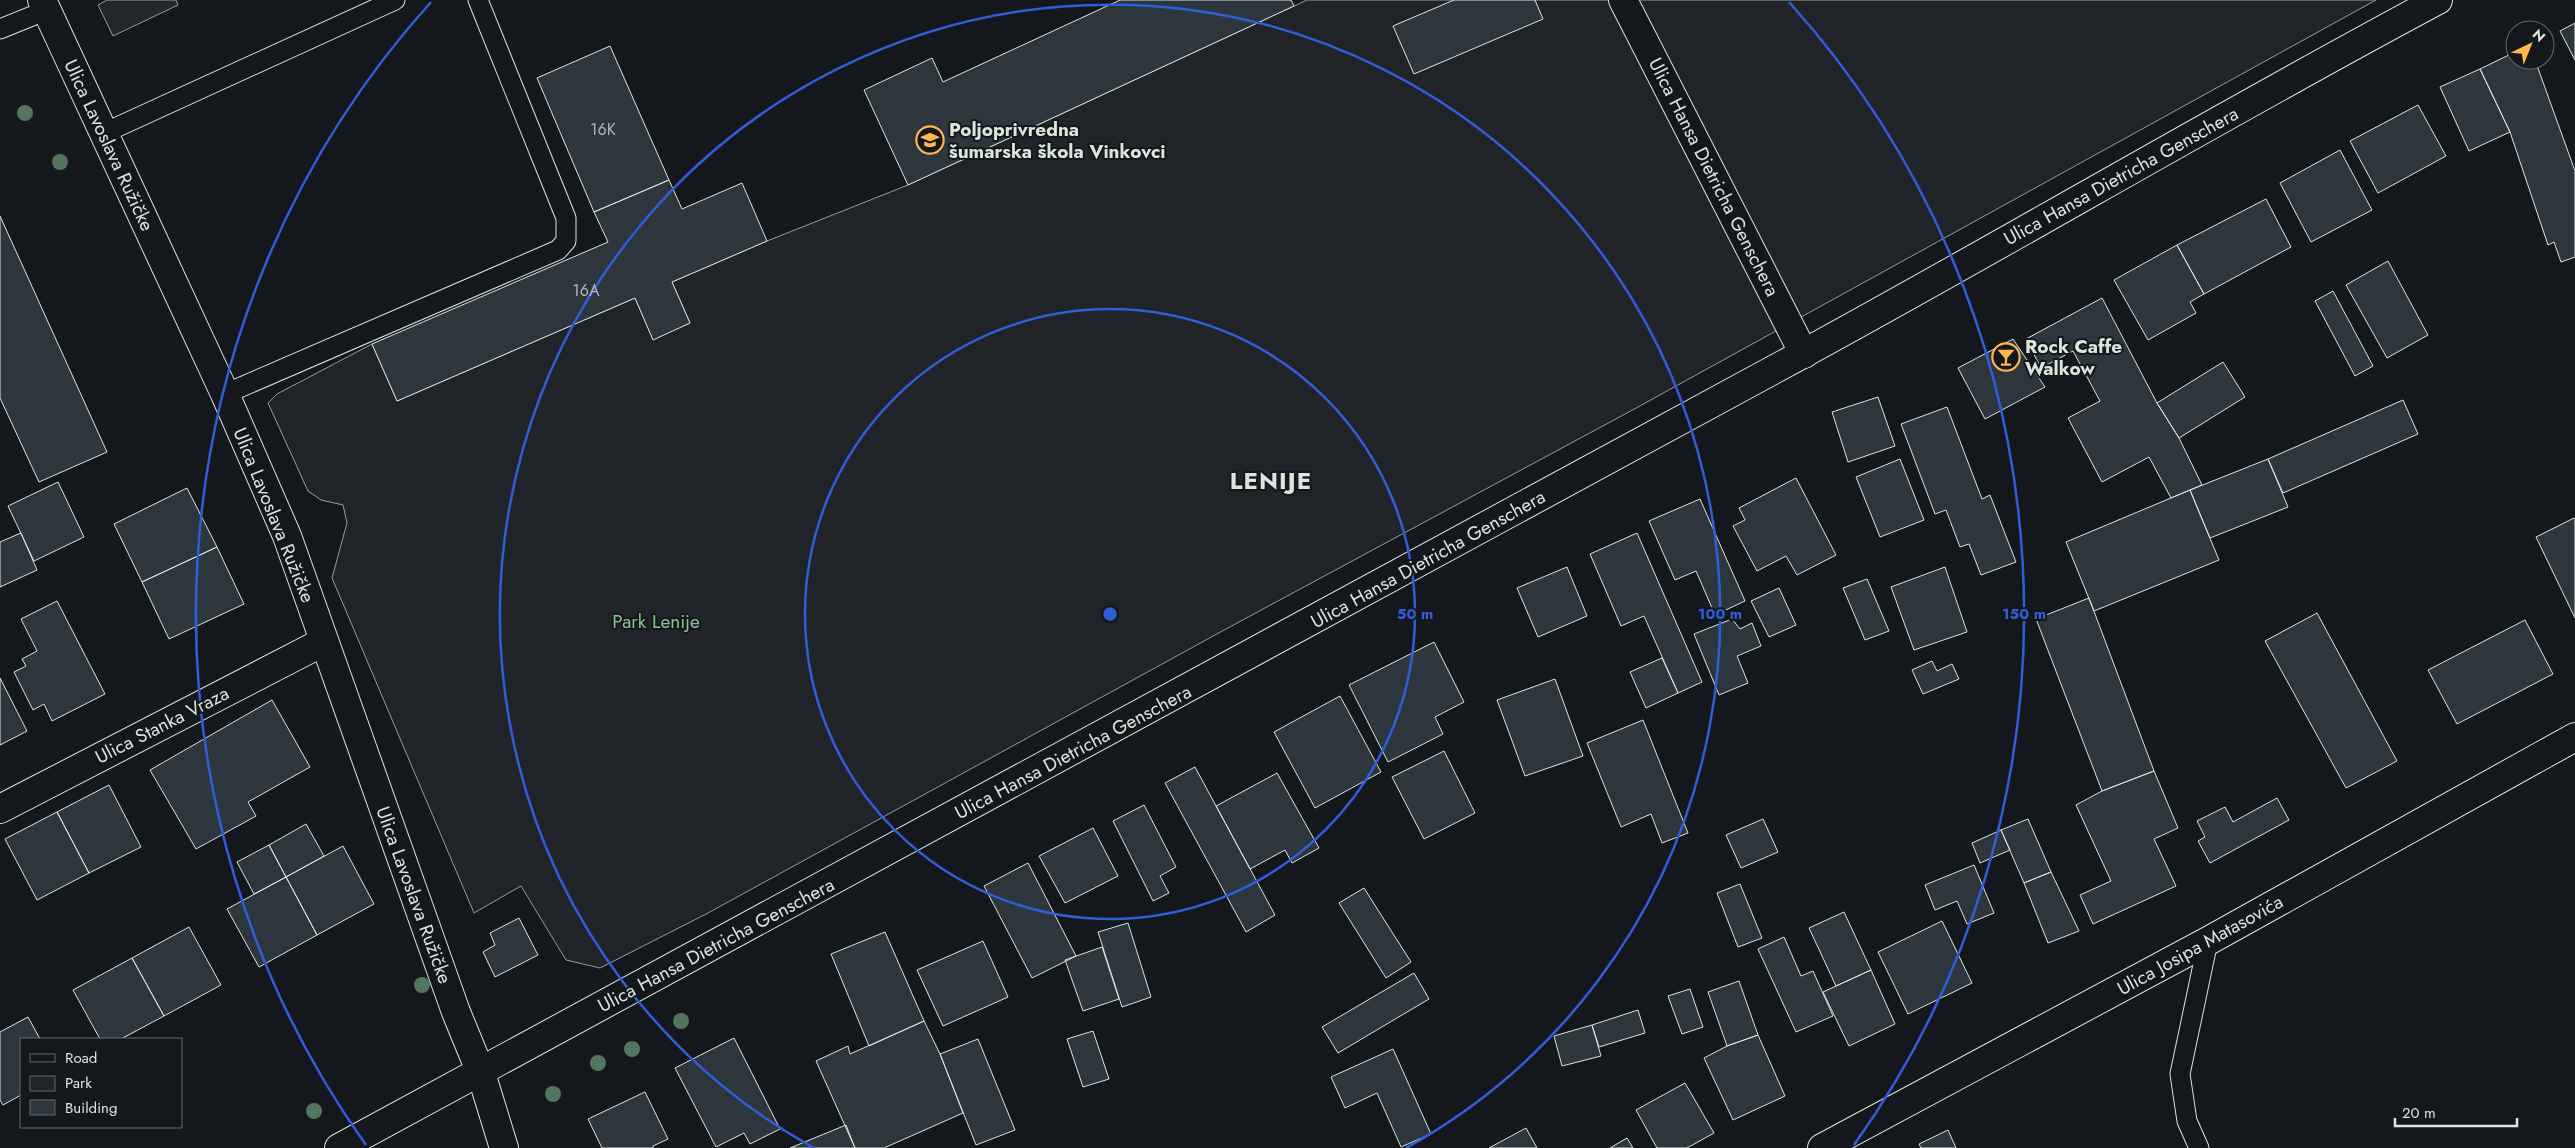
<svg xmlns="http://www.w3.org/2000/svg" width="2575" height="1148" font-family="Jost,sans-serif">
  <rect width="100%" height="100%" fill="#14181c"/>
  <path fill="#202428" stroke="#939e99" d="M 1307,0 L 2376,0 L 1638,407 L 1226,629 L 708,913 L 600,968 L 566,960 L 521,886 L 474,913 L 332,578 L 347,523 L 343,505 L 321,500 L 308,491 L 268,403 L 277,394 L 372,344 L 397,401 L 635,298 L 653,339 L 690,323 L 672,282 L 767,241 L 908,185 Z"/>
  <path fill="#24282b" stroke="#939e99" d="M 107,0 L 176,0 L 178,5 L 113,36 L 98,5 Z"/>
  <path fill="#2c363c" stroke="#d8e6dc" d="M 1120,0 L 1291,0 L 1294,6 L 908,185 L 864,90 L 932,58 L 943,82 Z
    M 1454,0 L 1535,0 L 1543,19 L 1414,74 L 1393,26 Z
    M 2575,23 L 2575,60 L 2560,31 Z
    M 610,46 L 669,180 L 594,212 L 537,78 Z
    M 2515,52 L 2515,60 L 2535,60 L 2575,171 L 2575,257 L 2561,262 L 2554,242 L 2548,245 L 2510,132 L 2480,69 Z
    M 2480,69 L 2510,132 L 2469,151 L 2440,87 Z
    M 2418,105 L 2446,156 L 2378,193 L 2350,141 Z
    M 2340,150 L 2372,210 L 2311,242 L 2280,183 Z
    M 669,180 L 682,209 L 742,183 L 767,241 L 672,282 L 690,323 L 653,340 L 635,298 L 397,401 L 372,344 L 608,242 L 594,212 Z
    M 2266,199 L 2291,247 L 2204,294 L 2177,245 Z
    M 0,216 L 107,452 L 39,482 L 0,398 Z
    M 2177,245 L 2204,294 L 2190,302 L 2196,313 L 2148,340 L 2114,280 Z
    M 2388,261 L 2428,335 L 2387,358 L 2346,285 Z
    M 2333,291 L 2373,366 L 2355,376 L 2315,301 Z
    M 2102,298 L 2157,403 L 2179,438 L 2202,485 L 2171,498 L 2149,457 L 2102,482 L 2068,418 L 2100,401 L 2073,351 L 2041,368 L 2026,339 Z
    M 2013,339 L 2045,387 L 1985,419 L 1958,368 Z
    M 2223,362 L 2245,397 L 2179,438 L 2157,403 Z
    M 1878,397 L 1895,446 L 1848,462 L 1832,412 Z
    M 2403,400 L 2418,434 L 2283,493 L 2268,459 Z
    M 1947,407 L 1982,499 L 1990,495 L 2016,562 L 1981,575 L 1969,544 L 1960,547 L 1946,510 L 1935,514 L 1901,424 Z
    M 1900,459 L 1924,520 L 1880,537 L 1856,477 Z
    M 2268,459 L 2288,507 L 2210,538 L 2190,490 Z
    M 1796,478 L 1836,555 L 1797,575 L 1786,556 L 1757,571 L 1733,526 L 1745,520 L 1739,508 Z
    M 58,482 L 84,537 L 34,561 L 8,506 Z
    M 187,488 L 217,547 L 142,582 L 114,524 Z
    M 2190,490 L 2219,560 L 2094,611 L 2066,542 Z
    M 1700,499 L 1745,601 L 1715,615 L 1696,571 L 1675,580 L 1649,521 Z
    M 2574,518 L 2575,520 L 2575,618 L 2536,537 Z
    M 21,533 L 37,570 L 0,587 L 0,542 Z
    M 1637,533 L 1702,682 L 1678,693 L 1644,616 L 1621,626 L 1590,554 Z
    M 217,547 L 244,604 L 169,639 L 142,582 Z
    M 1567,567 L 1587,616 L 1538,637 L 1517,588 Z
    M 1945,567 L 1967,632 L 1914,650 L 1891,587 Z
    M 1867,579 L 1889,631 L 1865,640 L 1843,588 Z
    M 1779,588 L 1796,625 L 1769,637 L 1751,601 Z
    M 2089,598 L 2154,771 L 2102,791 L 2036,619 Z
    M 57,601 L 105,694 L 52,721 L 44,704 L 33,710 L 14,672 L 26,666 L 22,659 L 37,651 L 21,619 Z
    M 2317,613 L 2397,761 L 2346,788 L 2265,641 Z
    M 1732,619 L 1740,629 L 1752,623 L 1761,646 L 1737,656 L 1748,683 L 1719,695 L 1694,634 Z
    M 2525,620 L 2553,674 L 2457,724 L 2428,670 Z
    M 1434,642 L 1464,702 L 1435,717 L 1443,734 L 1388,762 L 1349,685 Z
    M 1662,658 L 1678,693 L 1646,708 L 1630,672 Z
    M 1932,661 L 1937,671 L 1952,664 L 1959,679 L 1923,694 L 1912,670 Z
    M 0,678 L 27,731 L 0,745 Z
    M 1555,679 L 1583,756 L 1525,776 L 1497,700 Z
    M 1340,696 L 1381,772 L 1315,808 L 1274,732 Z
    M 272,700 L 310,767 L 248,802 L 256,816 L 196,849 L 150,770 Z
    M 1643,720 L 1688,833 L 1662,843 L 1651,814 L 1621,827 L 1587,743 Z
    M 1444,751 L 1475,813 L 1424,839 L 1392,777 Z
    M 1195,767 L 1275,915 L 1246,932 L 1165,783 Z
    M 2154,771 L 2178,828 L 2154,839 L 2176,886 L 2093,924 L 2080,895 L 2111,881 L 2076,805 L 2102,791 Z
    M 1277,773 L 1319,848 L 1292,863 L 1285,850 L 1250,869 L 1216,806 Z
    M 109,785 L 141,847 L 89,873 L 57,812 Z
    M 2277,798 L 2289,820 L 2210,863 L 2198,841 L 2205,837 L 2197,821 L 2225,807 L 2233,822 Z
    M 1144,805 L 1176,867 L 1160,876 L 1169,893 L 1153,901 L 1113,821 Z
    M 57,812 L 89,873 L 37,900 L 5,839 Z
    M 1763,819 L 1778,852 L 1741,868 L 1726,835 Z
    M 2028,819 L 2051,872 L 2024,883 L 2001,830 Z
    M 306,824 L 324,856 L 286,877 L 269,845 Z
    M 1093,828 L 1118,876 L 1065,903 L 1039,856 Z
    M 2001,830 L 2010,850 L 1980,863 L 1972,843 Z
    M 269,845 L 286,877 L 254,894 L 237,862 Z
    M 343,846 L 374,904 L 317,935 L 286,877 Z
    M 1028,863 L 1076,956 L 1032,978 L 984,886 Z
    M 1974,865 L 1994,913 L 1967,924 L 1957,901 L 1935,910 L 1925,885 Z
    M 2051,872 L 2079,931 L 2048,943 L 2024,883 Z
    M 286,877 L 317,935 L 259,967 L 227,909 Z
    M 1740,884 L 1762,938 L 1738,947 L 1717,893 Z
    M 1364,888 L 1411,962 L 1386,978 L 1339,903 Z
    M 1844,912 L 1871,970 L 1836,986 L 1809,928 Z
    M 519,918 L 538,955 L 495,977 L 483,952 L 495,945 L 490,933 Z
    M 1942,921 L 1972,983 L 1908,1014 L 1878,952 Z
    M 1128,923 L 1151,997 L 1122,1007 L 1098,932 Z
    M 189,927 L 221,985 L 164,1016 L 132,958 Z
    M 885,932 L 924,1021 L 869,1046 L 831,954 Z
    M 1784,937 L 1801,976 L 1813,971 L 1833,1016 L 1796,1032 L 1758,949 Z
    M 983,941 L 1008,997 L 943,1026 L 917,970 Z
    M 1102,947 L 1119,999 L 1083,1011 L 1065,960 Z
    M 132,958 L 164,1016 L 121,1039 L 100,1039 L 73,990 Z
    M 1871,970 L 1895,1024 L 1849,1046 L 1823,992 Z
    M 1414,973 L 1429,999 L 1338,1053 L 1322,1027 Z
    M 1739,981 L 1758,1035 L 1727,1046 L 1708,992 Z
    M 1690,989 L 1703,1027 L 1682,1034 L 1668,996 Z
    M 1638,1010 L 1645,1033 L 1599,1047 L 1592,1025 Z
    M 28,1017 L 40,1039 L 21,1039 L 21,1095 L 3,1105 L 0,1100 L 0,1032 Z
    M 924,1021 L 940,1054 L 963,1113 L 884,1148 L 855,1148 L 816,1061 L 848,1046 L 850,1054 Z
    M 1592,1025 L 1601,1056 L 1562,1066 L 1554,1036 Z
    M 1093,1031 L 1109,1079 L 1083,1087 L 1067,1039 Z
    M 1758,1035 L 1785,1096 L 1733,1120 L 1704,1058 L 1727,1046 Z
    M 734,1038 L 780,1129 L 750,1144 L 744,1133 L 716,1147 L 675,1068 Z
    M 978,1039 L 1015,1130 L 976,1145 L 940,1054 Z
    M 1393,1049 L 1431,1134 L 1401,1147 L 1377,1093 L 1345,1108 L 1331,1077 Z
    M 1685,1083 L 1714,1133 L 1687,1148 L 1657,1148 L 1636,1110 Z
    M 645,1092 L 668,1139 L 653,1146 L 653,1148 L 602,1148 L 588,1119 Z
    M 846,1125 L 855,1148 L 790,1148 Z
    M 1526,1128 L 1537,1148 L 1489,1148 Z
    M 1948,1130 L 1956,1148 L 1921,1148 L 1919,1144 Z
    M 1627,1138 L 1633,1148 L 1610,1148 Z"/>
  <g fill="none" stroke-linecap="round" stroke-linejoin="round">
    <g stroke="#d8e6dc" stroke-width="21">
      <path id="lane" d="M 0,29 L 47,10
        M 102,134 L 395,0
        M 225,394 L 558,250 L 566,241 L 566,218 L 478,0
        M 2199,1148 L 2187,1121 L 2180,1074 L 2208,941"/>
    </g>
    <g stroke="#d8e6dc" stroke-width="30">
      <path id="street" d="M 42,0 L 225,394 L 287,536 L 456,1012 L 481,1073 L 504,1148
        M 1623,0 L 1804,354
        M 0,809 L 323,642
        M 1822,1148 L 2208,941 L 2575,737"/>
    </g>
    <g stroke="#d8e6dc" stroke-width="30">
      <path id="secondary" d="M 339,1148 C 827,887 1313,623 1797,357 C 2012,240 2222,115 2438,0"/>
    </g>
    <use href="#lane" stroke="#14181c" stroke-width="19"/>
    <use href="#street" stroke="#14181c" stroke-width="28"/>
    <use href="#secondary" stroke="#14181c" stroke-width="28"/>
  </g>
  <g fill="#55745f">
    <circle cx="25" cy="113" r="8"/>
    <circle cx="60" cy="162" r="8"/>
    <circle cx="422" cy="985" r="8"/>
    <circle cx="681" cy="1021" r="8"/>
    <circle cx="632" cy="1049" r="8"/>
    <circle cx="598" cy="1063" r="8"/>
    <circle cx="553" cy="1094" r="8"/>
    <circle cx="314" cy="1111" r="8"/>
  </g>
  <g fill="none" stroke="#305dd8" stroke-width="2.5">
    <circle cx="1110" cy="614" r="305"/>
    <path d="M814 1148A610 610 0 1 1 1406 1148"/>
    <path d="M366 1145A914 914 0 0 1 431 2M1789 2A914 914 0 0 1 1854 1145"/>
  </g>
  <defs>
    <g id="school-ring" transform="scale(1.4375)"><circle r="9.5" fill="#14181c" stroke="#ffb74d" stroke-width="1.5"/><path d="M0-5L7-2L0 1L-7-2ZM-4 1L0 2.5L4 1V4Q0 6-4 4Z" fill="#ffb74d"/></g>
    <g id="bar-ring" transform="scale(1.4375)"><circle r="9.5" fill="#14181c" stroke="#ffb74d" stroke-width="1.5"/><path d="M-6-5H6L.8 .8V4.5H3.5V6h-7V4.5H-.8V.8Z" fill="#ffb74d"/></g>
  </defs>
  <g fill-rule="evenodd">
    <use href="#school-ring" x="930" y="140"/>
    <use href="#bar-ring" x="2006" y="357"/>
  </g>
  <g text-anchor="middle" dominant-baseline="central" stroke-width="4" stroke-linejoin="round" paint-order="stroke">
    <g font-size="16" fill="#adbab4">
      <text x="603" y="129">16K</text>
      <text x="586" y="290">16A</text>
    </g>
    <g font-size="19" font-weight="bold" fill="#d8e6dc" stroke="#14181c" text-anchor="start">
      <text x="949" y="129">Poljoprivredna<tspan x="949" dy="22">šumarska škola Vinkovci</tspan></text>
      <text x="2025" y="346">Rock Caffe<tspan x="2025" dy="22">Walkow</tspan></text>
    </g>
    <g font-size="19" fill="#d8e6dc" stroke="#14181c">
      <text transform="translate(109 145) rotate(65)">Ulica Lavoslava Ružičke</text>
      <text transform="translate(2121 176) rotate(-29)">Ulica Hansa Dietricha Genschera</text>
      <text transform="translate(1714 177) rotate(63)">Ulica Hansa Dietricha Genschera</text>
      <text transform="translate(274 515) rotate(68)">Ulica Lavoslava Ružičke</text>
      <text transform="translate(1428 559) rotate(-29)">Ulica Hansa Dietricha Genschera</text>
      <text transform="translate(162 725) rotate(-27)">Ulica Stanka Vraza</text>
      <text transform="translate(1073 752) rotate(-28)">Ulica Hansa Dietricha Genschera</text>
      <text transform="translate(414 895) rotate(70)">Ulica Lavoslava Ružičke</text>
      <text transform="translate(716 945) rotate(-28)">Ulica Hansa Dietricha Genschera</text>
      <text transform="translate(2200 945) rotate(-29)">Ulica Josipa Matasovića</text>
    </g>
    <g font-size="19" fill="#8ac095" stroke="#14181c">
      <text x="656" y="621">Park Lenije</text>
    </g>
    <g font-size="24" font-weight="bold" letter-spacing="1" fill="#d8e6dc" stroke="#14181c">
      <text x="1271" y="480">LENIJE</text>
    </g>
  </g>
  <circle cx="1110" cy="614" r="8" fill="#305dd8" stroke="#14181c" stroke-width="2.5"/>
  <g font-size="15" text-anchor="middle" font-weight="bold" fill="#305dd8" stroke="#14181c" stroke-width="4" stroke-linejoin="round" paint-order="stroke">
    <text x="1415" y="619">50 m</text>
    <text x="1720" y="619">100 m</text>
    <text x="2024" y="619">150 m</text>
  </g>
  <rect x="20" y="1038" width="162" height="90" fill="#14181c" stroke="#626a69"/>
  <rect x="30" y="1054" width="25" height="8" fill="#14181c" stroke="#626a69"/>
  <text x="65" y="1063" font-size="15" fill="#d8e6dc">Road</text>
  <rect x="30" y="1076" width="25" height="15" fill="#202428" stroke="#626a69"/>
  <text x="65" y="1088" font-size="15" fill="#d8e6dc">Park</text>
  <rect x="30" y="1100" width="25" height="15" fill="#2c363c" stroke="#626a69"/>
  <text x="65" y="1113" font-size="15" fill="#d8e6dc">Building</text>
  <g transform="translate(2530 45) rotate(43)"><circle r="24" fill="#14181c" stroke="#626a69"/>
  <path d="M0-4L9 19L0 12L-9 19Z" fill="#ffb74d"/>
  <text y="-8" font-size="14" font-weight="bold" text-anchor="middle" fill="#d8e6dc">N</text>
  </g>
  <path d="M2395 1118v8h122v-8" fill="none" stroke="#d8e6dc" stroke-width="2.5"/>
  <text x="2402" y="1118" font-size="15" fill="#d8e6dc" stroke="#14181c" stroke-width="4" paint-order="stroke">20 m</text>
</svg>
